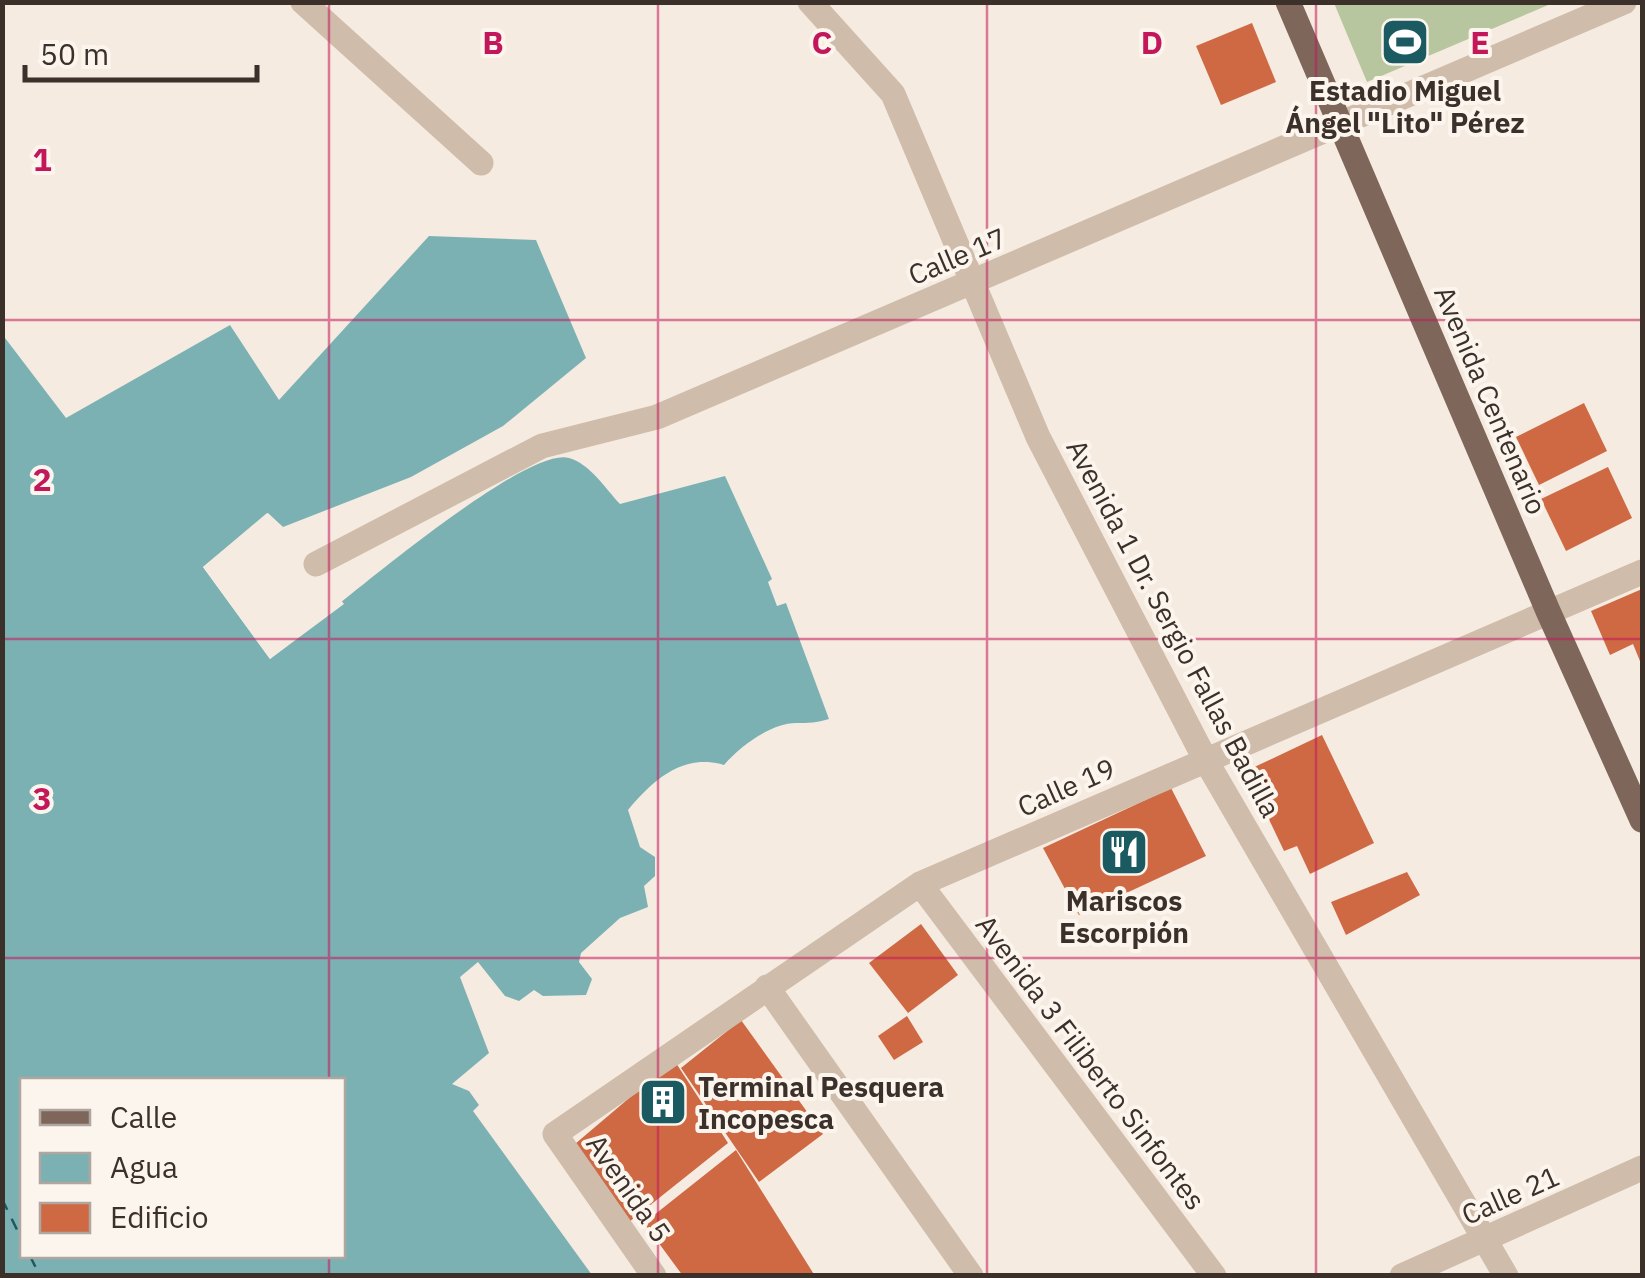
<svg xmlns="http://www.w3.org/2000/svg" width="1645" height="1278" font-family="'IBM Plex Sans',sans-serif">
  <rect width="100%" height="100%" fill="#f5ebe0"/>
  <path fill="#b7c69e" d="M 1334,3 L 1333,3 L 1553,3 L 1367,82 Z"/>
  <path fill="#7cb1b4" fill-rule="evenodd" d="M 429,236 L 536,240 L 586,358 L 503,426 L 411,477 L 283,527 L 267,513 L 203,567 L 270,659 C 318,624 521,445 569,458 C 590,464 605,488 620,504 L 725,476 L 772,579 L 768,582 L 777,606 L 786,603 L 829,719 C 816,723 809,723 796,723 C 771,723 739,747 724,765 C 683,753 653,780 628,810 L 640,847 L 655,857 L 655,876 L 644,886 L 648,907 L 620,918 L 581,953 L 579,962 L 592,979 L 586,995 L 543,996 L 534,990 L 519,1001 L 505,996 L 478,962 L 460,977 L 489,1053 L 452,1084 L 469,1091 L 479,1105 L 473,1111 L 592,1275 L 3,1275 L 2,334 L 66,418 L 230,325 L 279,400 ZM 22,1080 L 342,1080 L 342,1256 L 22,1256 Z"/>
  <path fill="#f5ebe0" d="M 268,513 L 287,531 L 267,519 L 210,568 L 271,652 L 341,600 L 344,604 L 270,659 L 203,567 Z"/>
  <g fill="none" stroke-linecap="round" stroke-linejoin="round">
    <path stroke="#1c5a61" stroke-width="2.5" stroke-dasharray="12 10" stroke-linecap="butt" d="M 2,1199 L 22,1240
      M 30,1256 L 40,1276"/>
  </g>
  <path fill="#ce6944" d="M 1252,23 L 1276,82 L 1221,105 L 1196,46 Z
    M 1584,403 L 1607,451 L 1539,485 L 1516,437 Z
    M 1608,467 L 1632,518 L 1566,551 L 1541,499 Z
    M 1642,589 L 1642,666 L 1633,644 L 1610,655 L 1591,611 Z
    M 1322,735 L 1374,843 L 1310,874 L 1297,846 L 1284,851 L 1246,771 Z
    M 1171,788 L 1206,856 L 1079,915 L 1043,848 Z
    M 1407,872 L 1420,895 L 1346,935 L 1331,902 Z
    M 921,924 L 958,975 L 908,1013 L 869,963 Z
    M 907,1016 L 923,1042 L 894,1060 L 878,1036 Z
    M 741,1020 L 823,1134 L 759,1182 L 681,1068 Z
    M 674,1060 L 728,1143 L 629,1222 L 575,1144 Z
    M 736,1150 L 815,1276 L 683,1276 L 644,1223 Z"/>
  <g fill="none" stroke-linecap="round" stroke-linejoin="round">
    <path stroke="#cfbcaa" stroke-width="25" d="M 303,2 L 481,163
      M 810,2 L 893,94 L 1038,437 L 1205,759 L 1506,1276
      M 316,564 L 542,446 L 657,417 L 1624,2
      M 920,884 L 1214,1276
      M 767,987 L 971,1276
      M 654,1276 L 555,1134 L 920,884 L 1642,572
      M 1402,1276 L 1642,1168"/>
    <path stroke="#7e675a" stroke-width="25" d="M 1288,2 L 1548,611 L 1642,820"/>
  </g>
  <path fill="none" stroke="#c2185b" stroke-width="2.5" stroke-opacity="0.55" d="M 329,2 L 329,1080M 658,2 L 658,1276M 987,2 L 987,1276M 1316,2 L 1316,1276M 2,320 L 1642,320M 2,639 L 1642,639M 2,958 L 1642,958M 329,1256 L 329,1276"/>
  <defs>
    <g id="stadium-square" transform="scale(2.5)"><rect x="-9" y="-9" width="18" height="18" rx="4" fill="#1c5a61" stroke="#fcf5ed"/><path d="M0-5a6.5 5 0 1 0 0 10a6.5 5 0 1 0 0-10ZM-3.5-1.8h7v3.6h-7Z" fill="#fff"/></g>
    <g id="restaurant-square" transform="scale(2.5)"><rect x="-9" y="-9" width="18" height="18" rx="4" fill="#1c5a61" stroke="#fcf5ed"/><path d="M-5-6h1v4h1v-4h1v4h1v-4h1v5L-1.5 .5V6h-2V.5L-5-1ZM5-6V6H3V1.5H1.5Q1.5-4 5-6Z" fill="#fff"/></g>
    <g id="building-square" transform="scale(2.5)"><rect x="-9" y="-9" width="18" height="18" rx="4" fill="#1c5a61" stroke="#fcf5ed"/><path d="M-4-6H4V6H1V3H-1V6H-4ZM-2.5-4.3h1.7v1.8h-1.7ZM.8-4.3h1.7v1.8H.8ZM-2.5-1h1.7V.8h-1.7ZM.8-1h1.7V.8H.8Z" fill="#fff"/></g>
  </defs>
  <g fill-rule="evenodd">
    <use href="#stadium-square" x="1405" y="42"/>
    <use href="#restaurant-square" x="1124" y="852"/>
    <use href="#building-square" x="663" y="1102"/>
  </g>
  <g text-anchor="middle" dominant-baseline="central" stroke-width="8" stroke-linejoin="round" paint-order="stroke">
    <g font-size="28" font-weight="bold" fill="#3b302a" stroke="#fcf5ed">
      <text x="1405" y="90">Estadio Miguel<tspan x="1405" dy="32">Ángel "Lito" Pérez</tspan></text>
      <text x="1124" y="900">Mariscos<tspan x="1124" dy="32">Escorpión</tspan></text>
      <text x="698" y="1086" text-anchor="start">Terminal Pesquera<tspan x="698" dy="32">Incopesca</tspan></text>
    </g>
    <g font-size="28" fill="#3b302a" stroke="#fcf5ed">
      <text transform="translate(957 256) rotate(-23)">Calle 17</text>
      <text transform="translate(1491 400) rotate(67)">Avenida Centenario</text>
      <text transform="translate(1174 628) rotate(62)">Avenida 1 Dr. Sergio Fallas Badilla</text>
      <text transform="translate(1066 787) rotate(-24)">Calle 19</text>
      <text transform="translate(1091 1062) rotate(53)">Avenida 3 Filiberto Sinfontes</text>
      <text transform="translate(629 1188) rotate(55)">Avenida 5</text>
      <text transform="translate(1510 1195) rotate(-24)">Calle 21</text>
    </g>
  </g>
  <g font-size="32" text-anchor="middle" font-weight="bold" fill="#c2185b" stroke="#fcf5ed" stroke-width="8" stroke-linejoin="round" paint-order="stroke">
    <text x="493" y="54">B</text>
    <text x="822" y="54">C</text>
    <text x="1152" y="54">D</text>
    <text x="1480" y="54">E</text>
    <text x="42" y="171">1</text>
    <text x="42" y="491">2</text>
    <text x="42" y="810">3</text>
  </g>
  <rect width="1645" height="1278" fill="none" stroke="#3b302a" stroke-width="10"/>
  <rect x="20" y="1078" width="325" height="180" fill="#fcf5ed" stroke="#afa69f" stroke-width="2.5"/>
  <rect x="40" y="1110" width="50" height="15" fill="#7e675a" stroke="#afa69f" stroke-width="2.5"/>
  <text x="110" y="1128" font-size="30" fill="#3b302a">Calle</text>
  <rect x="40" y="1153" width="50" height="30" fill="#7cb1b4" stroke="#afa69f" stroke-width="2.5"/>
  <text x="110" y="1178" font-size="30" fill="#3b302a">Agua</text>
  <rect x="40" y="1203" width="50" height="30" fill="#ce6944" stroke="#afa69f" stroke-width="2.5"/>
  <text x="110" y="1228" font-size="30" fill="#3b302a">Edificio</text>
  <path d="M25 65v15h232v-15" fill="none" stroke="#3b302a" stroke-width="5"/>
  <text x="40" y="65" font-size="30" fill="#3b302a" stroke="#fcf5ed" stroke-width="8" paint-order="stroke">50 m</text>
</svg>
